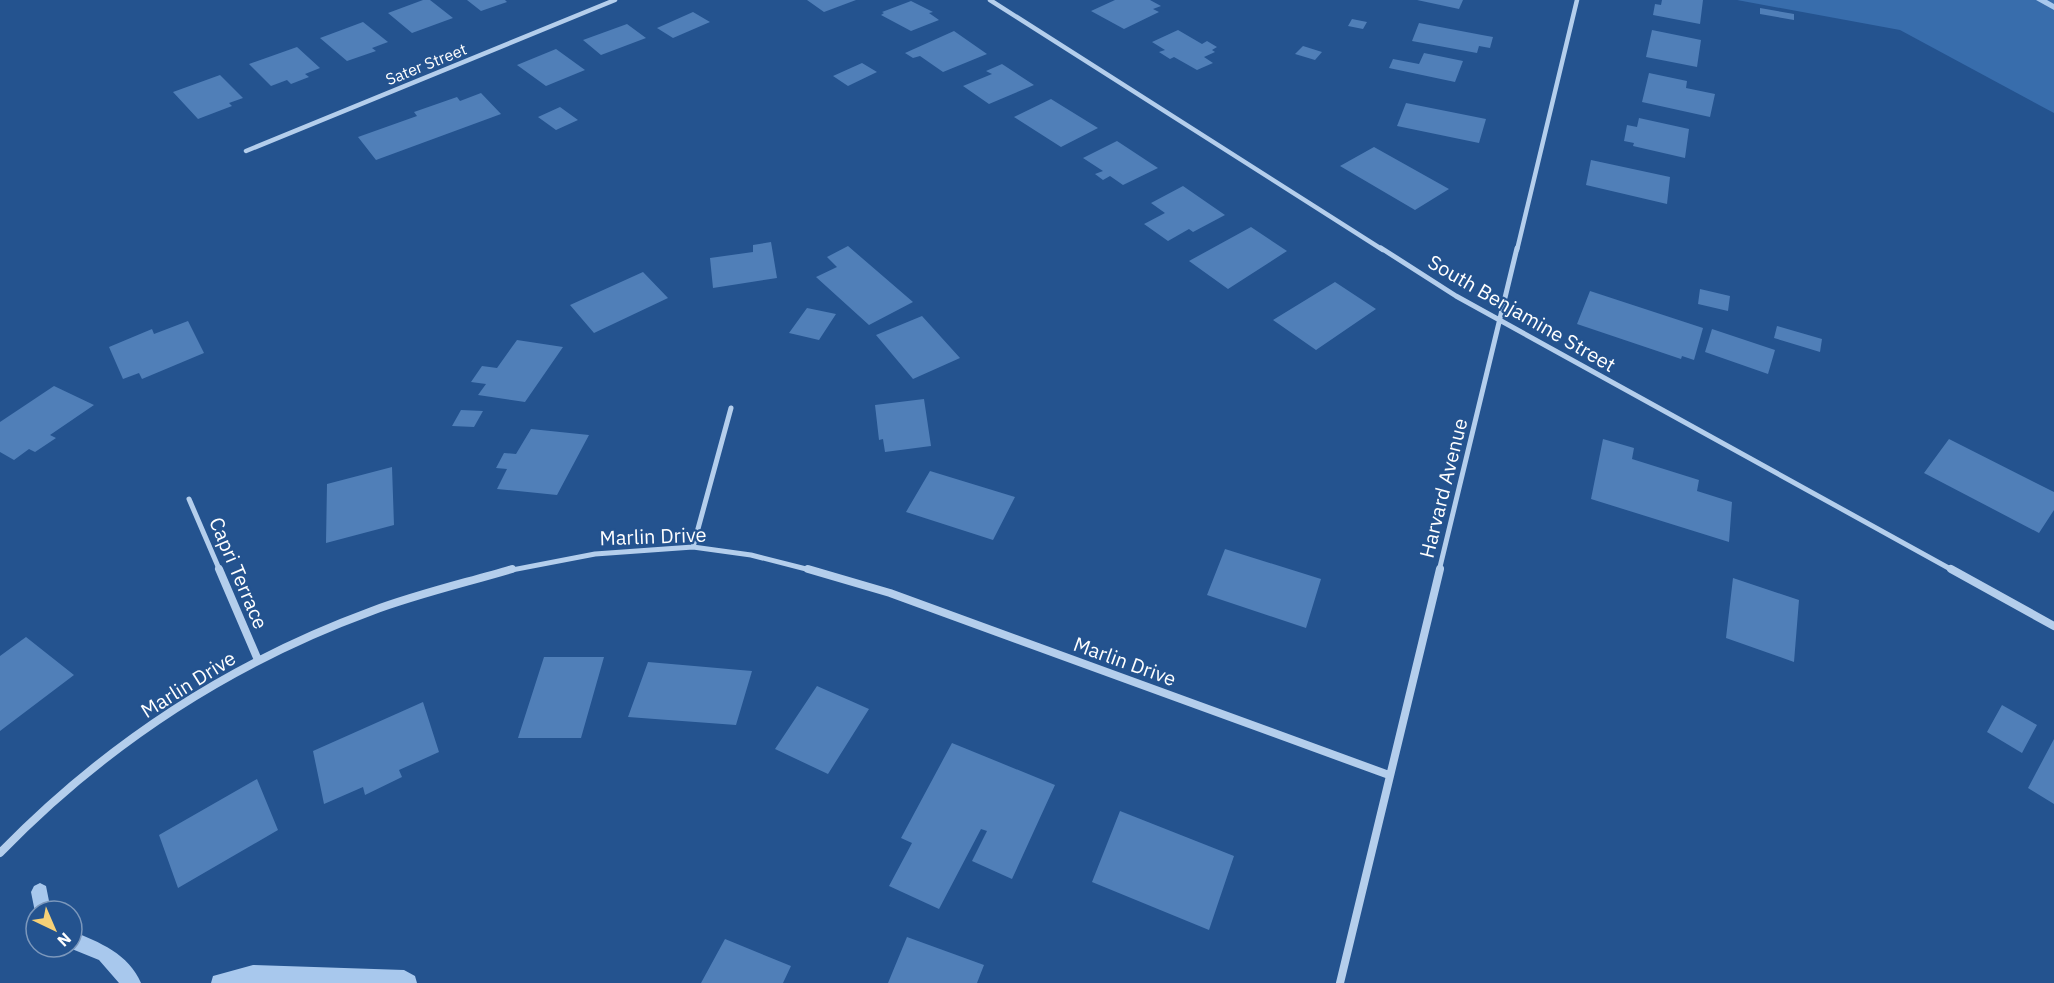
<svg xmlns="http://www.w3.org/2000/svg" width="2054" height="983" font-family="'IBM Plex Sans',sans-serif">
  <rect width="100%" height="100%" fill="#24538f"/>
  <path fill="#386dac" d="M 1737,0 L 2054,0 L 2054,113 L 1900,30 Z"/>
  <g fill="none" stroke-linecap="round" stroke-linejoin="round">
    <path fill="#a8c8ed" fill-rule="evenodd" d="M 2036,0 L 2047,0 L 2054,4 L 2054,10 Z
      M 40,883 L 46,886 L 51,911 L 36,911 L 36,917 L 31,892 L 34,886 Z
      M 72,931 C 99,942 129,954 141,983 L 119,983 L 99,960 L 67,947 L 72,947 Z
      M 253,965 L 404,970 L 415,976 L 417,983 L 211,983 L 213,976 Z"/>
  </g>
  <path fill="#507fb8" d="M 423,0 L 430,0 L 453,18 L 412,33 L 388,13 Z
    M 467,0 L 505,0 L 507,2 L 481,11 Z
    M 807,0 L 856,0 L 824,12 Z
    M 1115,0 L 1150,0 L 1161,6 L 1153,9 L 1159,12 L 1124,29 L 1091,11 Z
    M 1417,0 L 1463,0 L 1459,9 Z
    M 1662,0 L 1703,0 L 1700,24 L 1653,15 L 1655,4 L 1661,5 Z
    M 911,1 L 933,12 L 929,13 L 939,20 L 911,31 L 881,15 L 884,13 L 882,12 Z
    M 1760,8 L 1794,14 L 1794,20 L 1760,14 Z
    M 693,12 L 710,22 L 673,38 L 657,28 Z
    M 1352,19 L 1367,22 L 1363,29 L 1348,26 Z
    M 363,22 L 388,42 L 372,48 L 376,51 L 347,61 L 320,38 Z
    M 1419,23 L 1482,35 L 1493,37 L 1490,48 L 1479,46 L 1477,53 L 1412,41 Z
    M 627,24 L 646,38 L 601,55 L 583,40 Z
    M 1178,30 L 1202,44 L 1207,41 L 1217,47 L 1212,50 L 1215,52 L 1204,57 L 1213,63 L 1197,70 L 1174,57 L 1170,59 L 1159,52 L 1165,50 L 1152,42 Z
    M 1652,30 L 1701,40 L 1697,67 L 1646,57 Z
    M 954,31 L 987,54 L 943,72 L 920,56 L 913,58 L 905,53 Z
    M 1303,46 L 1322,52 L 1315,60 L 1295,54 Z
    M 297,47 L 320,68 L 305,74 L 309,77 L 291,84 L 287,80 L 271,86 L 249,64 Z
    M 556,49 L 585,70 L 546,86 L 517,65 Z
    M 1424,53 L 1463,61 L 1455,82 L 1389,68 L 1393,59 L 1419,64 Z
    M 862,63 L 877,72 L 848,86 L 833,76 Z
    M 1002,64 L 1034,85 L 989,104 L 963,86 L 992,74 L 986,71 Z
    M 1649,73 L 1687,81 L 1686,88 L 1715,94 L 1710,117 L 1642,102 Z
    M 220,75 L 243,98 L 229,103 L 232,106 L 198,119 L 173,92 Z
    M 481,93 L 501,114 L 376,160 L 358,137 L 417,116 L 414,112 L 457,97 L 460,101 Z
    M 1051,99 L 1098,128 L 1061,147 L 1014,117 Z
    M 1406,103 L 1486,119 L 1479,143 L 1397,126 Z
    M 560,107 L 578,120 L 556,130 L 538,117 Z
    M 1639,118 L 1689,129 L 1685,158 L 1633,146 L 1634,143 L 1624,141 L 1627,125 L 1637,127 Z
    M 1117,141 L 1158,168 L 1123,185 L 1110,176 L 1103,180 L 1095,174 L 1103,171 L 1083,158 Z
    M 1374,147 L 1449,189 L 1415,210 L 1340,166 Z
    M 1591,160 L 1670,177 L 1667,204 L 1586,185 Z
    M 1183,186 L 1225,215 L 1193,232 L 1189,229 L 1168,241 L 1144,224 L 1165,213 L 1151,203 Z
    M 1251,227 L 1287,251 L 1228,289 L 1189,261 Z
    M 771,242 L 777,278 L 713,288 L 710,258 L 753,252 L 753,245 Z
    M 848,246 L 913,302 L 869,325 L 816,277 L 837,267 L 827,257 Z
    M 643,272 L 668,298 L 594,333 L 570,305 Z
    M 1335,282 L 1376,309 L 1316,350 L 1273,320 Z
    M 1700,289 L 1730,296 L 1728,311 L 1698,304 Z
    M 1590,291 L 1703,328 L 1694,360 L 1682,356 L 1681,359 L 1577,324 Z
    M 807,308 L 836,314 L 819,340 L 789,333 Z
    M 922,316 L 960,358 L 913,379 L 876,335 Z
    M 188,321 L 204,353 L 142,379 L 139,373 L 123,379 L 109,347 L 152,329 L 154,334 Z
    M 1777,326 L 1822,339 L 1820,352 L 1774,338 Z
    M 1712,329 L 1775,350 L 1768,374 L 1705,352 Z
    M 517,340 L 563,347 L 525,402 L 478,395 L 486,384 L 471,382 L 482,366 L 497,368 Z
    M 54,386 L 94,405 L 50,435 L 56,438 L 35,452 L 29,449 L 14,460 L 0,452 L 0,422 Z
    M 924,399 L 931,446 L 885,452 L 883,439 L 879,440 L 875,405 Z
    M 461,410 L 483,411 L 474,427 L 452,426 Z
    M 531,429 L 589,435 L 557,495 L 497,489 L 507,469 L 496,468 L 504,453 L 516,454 Z
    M 1603,439 L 1634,448 L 1632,459 L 1699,480 L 1697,491 L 1732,502 L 1729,542 L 1591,499 Z
    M 1949,439 L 2054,492 L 2054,510 L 2039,533 L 1924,473 Z
    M 392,467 L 394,525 L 326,543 L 327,484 Z
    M 930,471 L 1015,497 L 993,540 L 906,512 Z
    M 1225,549 L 1321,579 L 1306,628 L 1207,595 Z
    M 1733,578 L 1799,600 L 1794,662 L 1726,638 Z
    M 26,637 L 74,675 L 0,731 L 0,656 Z
    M 544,657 L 604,657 L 581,738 L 518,738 Z
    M 648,662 L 752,671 L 736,725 L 628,717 Z
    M 817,686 L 869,709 L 828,774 L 775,749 Z
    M 423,702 L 439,752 L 399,770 L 402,777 L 365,795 L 363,787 L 324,804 L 313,751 Z
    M 2002,705 L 2037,725 L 2022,753 L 1987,732 Z
    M 2054,739 L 2054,804 L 2028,788 Z
    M 952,743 L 1055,785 L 1012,879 L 972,861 L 987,831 L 981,829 L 939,909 L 889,886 L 912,843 L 901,838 Z
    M 257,779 L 278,830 L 178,888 L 159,835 Z
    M 1120,811 L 1234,856 L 1209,930 L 1092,882 Z
    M 907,937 L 984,965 L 977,983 L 888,983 Z
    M 725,939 L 791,966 L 783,983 L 701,983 Z"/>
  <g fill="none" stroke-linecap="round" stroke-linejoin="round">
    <path stroke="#b4ceec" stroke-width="4.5" d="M 990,0 L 1383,250
      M 246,151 L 615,0
      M 1517,250 L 1577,0"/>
    <path stroke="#b4ceec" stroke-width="5" d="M 1381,248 L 1456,296 L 1954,571
      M 189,499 L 220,571
      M 693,547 L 731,408
      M 507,571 L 595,554 L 693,547 L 751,555 L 814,571
      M 1439,571 L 1517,248"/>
    <path stroke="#b4ceec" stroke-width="8" d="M 219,569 L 258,660
      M 808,569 L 890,593 L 1389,775
      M 1951,569 L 2054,626
      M 0,853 C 105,745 230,663 372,611 C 417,594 465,583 512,569
      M 1340,983 L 1440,569"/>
  </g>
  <g text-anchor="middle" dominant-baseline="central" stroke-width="4.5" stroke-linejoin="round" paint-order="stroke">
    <g font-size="16" fill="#fff" stroke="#24538f">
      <text transform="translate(426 64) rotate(-22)">Sater Street</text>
    </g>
    <g font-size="20" fill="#fff" stroke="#24538f">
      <text transform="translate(1522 313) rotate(30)">South Benjamine Street</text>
      <text transform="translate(1443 488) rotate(-76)">Harvard Avenue</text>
      <text transform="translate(653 536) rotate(-2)">Marlin Drive</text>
      <text transform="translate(239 573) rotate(67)">Capri Terrace</text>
      <text transform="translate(1125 661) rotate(20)">Marlin Drive</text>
      <text transform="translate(188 684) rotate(-32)">Marlin Drive</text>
    </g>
  </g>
  <g transform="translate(54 929) rotate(136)"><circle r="28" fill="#24538f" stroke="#7c98bc" stroke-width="1.5"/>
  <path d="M0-4.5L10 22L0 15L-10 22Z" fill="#f6d177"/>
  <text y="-9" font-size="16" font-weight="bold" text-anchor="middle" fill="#ffffff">N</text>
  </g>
</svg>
